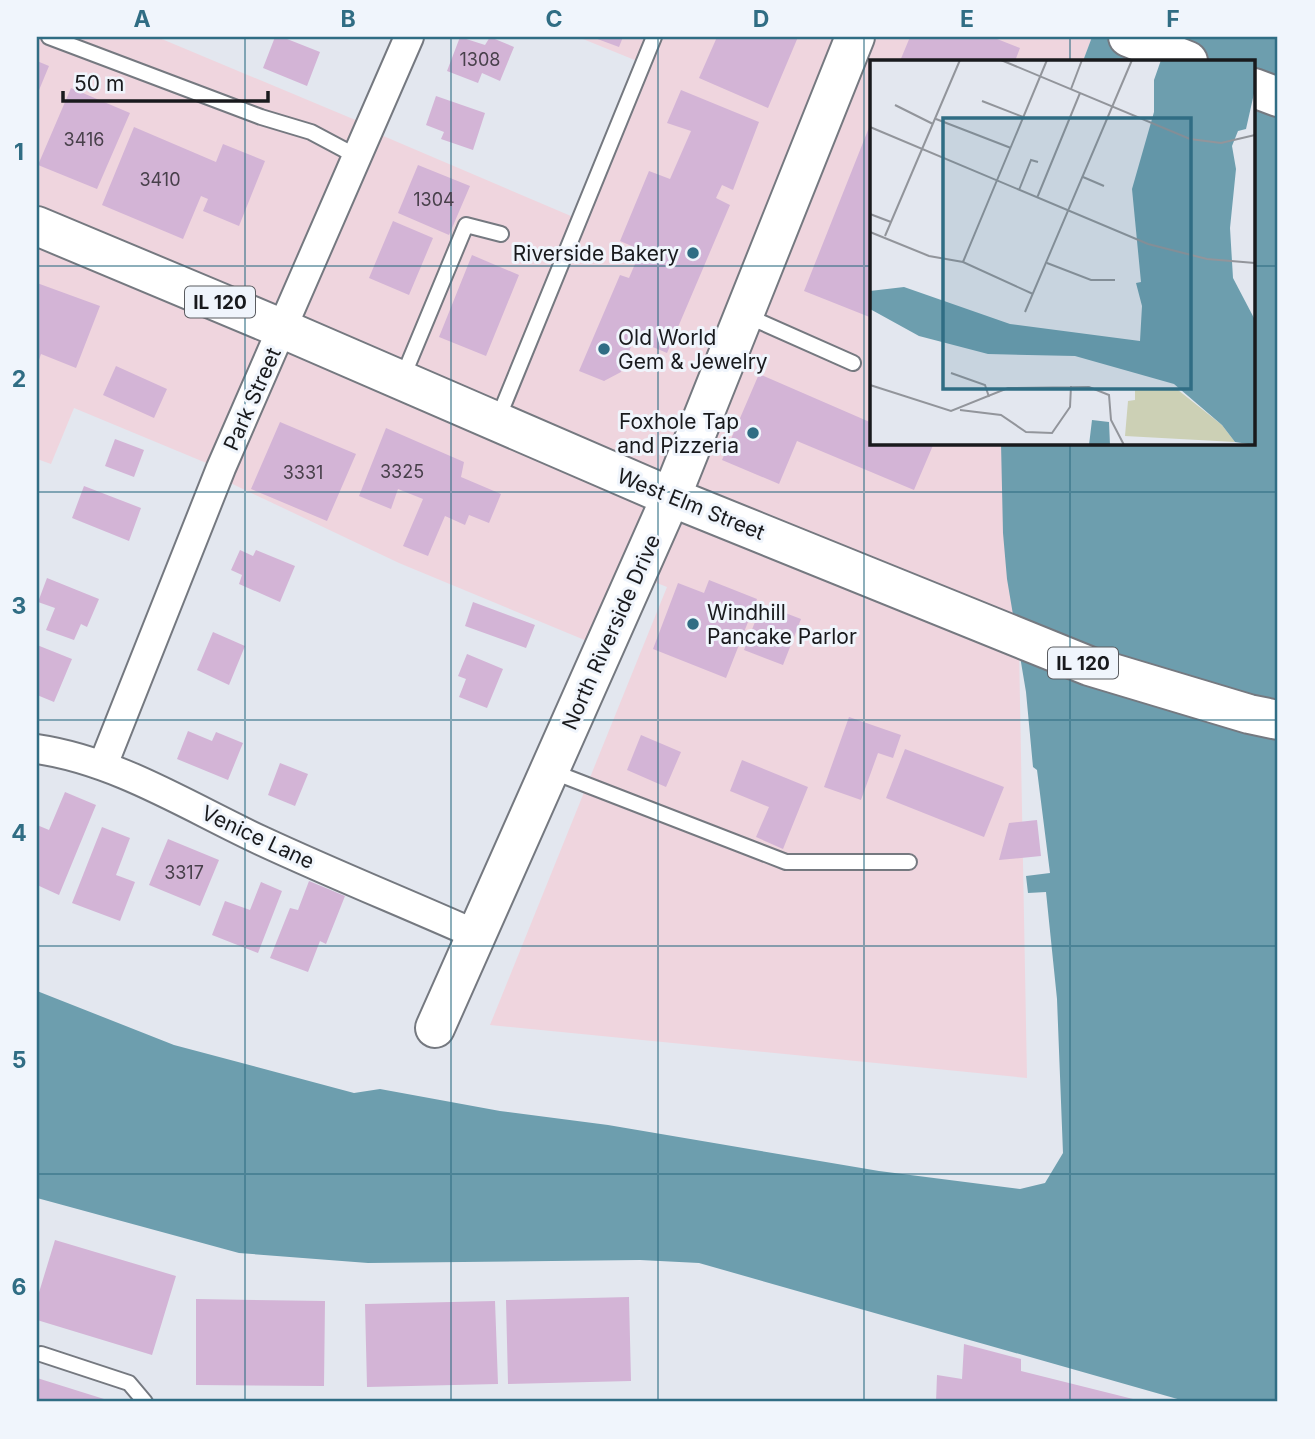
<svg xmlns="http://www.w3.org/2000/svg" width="1315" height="1439" font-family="Inter,sans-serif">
  <rect width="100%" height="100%" fill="#e3e7ef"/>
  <path fill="#efd5de" d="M 37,37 L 157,37 L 365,124 L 281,321 L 37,220 Z
    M 578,37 L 850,37 L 667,484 L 290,326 L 374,132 L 585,222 L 647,65 Z
    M 864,37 L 1092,37 L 1083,61 L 872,61 L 872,443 L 1002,443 L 1015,626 L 682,491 Z
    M 37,231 L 276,330 L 216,467 L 74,408 L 51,464 L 37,459 Z
    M 286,335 L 661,500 L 599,646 L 399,563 L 222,479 Z
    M 676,514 L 1019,648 L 1027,1078 L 490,1025 L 667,587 L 647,579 Z"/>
  <path fill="#6d9eae" d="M 1092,37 L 1278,37 L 1278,1402 L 1188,1402 L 699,1263 L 640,1260 L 368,1263 L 239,1253 L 37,1198 L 37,991 L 174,1045 L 354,1093 L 380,1089 L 500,1111 L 608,1125 L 879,1171 L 1020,1189 L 1045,1183 L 1063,1153 L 1057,999 L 1046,892 L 1028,893 L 1026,876 L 1050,873 L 1037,770 L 1033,767 L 1026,692 L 1007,579 L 1003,533 L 1001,443 L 1254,443 L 1254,61 L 1083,61 Z"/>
  <path fill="#d3b4d6" d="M 275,37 L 282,37 L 320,52 L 307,86 L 263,68 Z
    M 460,37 L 485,45 L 490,37 L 514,47 L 500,81 L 482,73 L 478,83 L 447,71 Z
    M 592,37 L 623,37 L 619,47 Z
    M 717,37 L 798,37 L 768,108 L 699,78 Z
    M 910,37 L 992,37 L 1020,48 L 1015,61 L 900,61 Z
    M 37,61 L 49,66 L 37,95 Z
    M 71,88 L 130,113 L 97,189 L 38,165 Z
    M 681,90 L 759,122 L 733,190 L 722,185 L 716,198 L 730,205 L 667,353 L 634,339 L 621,372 L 604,381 L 579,371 L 620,275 L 629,278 L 641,250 L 620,241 L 649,171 L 670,179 L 691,131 L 667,123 Z
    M 436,96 L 485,113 L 473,150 L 441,139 L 444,132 L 426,125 Z
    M 872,120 L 872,318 L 804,291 Z
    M 134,127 L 216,162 L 223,144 L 265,161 L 239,226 L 203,211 L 208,199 L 201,196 L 183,239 L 102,205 Z
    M 418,165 L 470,186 L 449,235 L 398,213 Z
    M 393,221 L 433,238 L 409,295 L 369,278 Z
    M 472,255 L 519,275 L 486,356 L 439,337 Z
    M 37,283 L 100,306 L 76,368 L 41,354 L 37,366 Z
    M 116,366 L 167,389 L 154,418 L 103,395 Z
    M 759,374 L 872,423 L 872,443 L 934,443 L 914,490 L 797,441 L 779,484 L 722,460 Z
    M 280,422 L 356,454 L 327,521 L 251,489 Z
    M 386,428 L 464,462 L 461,477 L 501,494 L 489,523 L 469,515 L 465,525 L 445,516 L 428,556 L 403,546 L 423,499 L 398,489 L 391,509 L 359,496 Z
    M 115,439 L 144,450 L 134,477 L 105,466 Z
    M 84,486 L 141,508 L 129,541 L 72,518 Z
    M 240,550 L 253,556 L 256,550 L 295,566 L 280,602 L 239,584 L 242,575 L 231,570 Z
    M 47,578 L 99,599 L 87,627 L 81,624 L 74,640 L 46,630 L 55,608 L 38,602 Z
    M 709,580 L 757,599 L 726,678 L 653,649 L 678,583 L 704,593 Z
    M 473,602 L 535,625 L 526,648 L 465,626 Z
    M 762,604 L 801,619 L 783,665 L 744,650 Z
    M 213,632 L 245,646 L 229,685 L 197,670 Z
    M 37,645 L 72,659 L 54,702 L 37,695 Z
    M 467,654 L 503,669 L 487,708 L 459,697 L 466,679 L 458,676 Z
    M 849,717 L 901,735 L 893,758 L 878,753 L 861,800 L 824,787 Z
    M 188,731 L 212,741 L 216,732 L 243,743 L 228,780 L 177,759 Z
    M 641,735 L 681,752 L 666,787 L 627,770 Z
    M 905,749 L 1004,787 L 984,837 L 886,798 Z
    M 742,760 L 808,787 L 783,849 L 756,837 L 769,807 L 730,791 Z
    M 280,763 L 308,774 L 295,806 L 268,795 Z
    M 65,792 L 96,805 L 59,895 L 37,885 L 37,825 L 49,830 Z
    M 1037,820 L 1041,856 L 999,860 L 1009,823 Z
    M 102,827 L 130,838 L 116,875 L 135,882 L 120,921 L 72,903 Z
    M 168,839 L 219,860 L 200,906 L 149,885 Z
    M 309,881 L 345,896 L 326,944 L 320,941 L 308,972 L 270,958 L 290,908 L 298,910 Z
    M 261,882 L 282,891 L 258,953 L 212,935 L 225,901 L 250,910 Z
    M 55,1240 L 176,1276 L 152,1355 L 37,1320 L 37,1299 Z
    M 629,1297 L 631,1381 L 508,1384 L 506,1300 Z
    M 196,1299 L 325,1301 L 324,1386 L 196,1385 Z
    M 495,1301 L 498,1384 L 367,1387 L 365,1304 Z
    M 964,1344 L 1021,1359 L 1021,1371 L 1145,1402 L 936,1402 L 937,1375 L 962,1379 Z
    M 37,1378 L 104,1399 L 103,1402 L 37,1402 Z"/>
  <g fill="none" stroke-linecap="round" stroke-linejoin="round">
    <g stroke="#757980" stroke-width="18">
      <path id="lane" d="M 49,37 L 261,117 L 311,132 L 358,157
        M 745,315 L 853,363
        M 402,379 L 466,225 L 501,234
        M 497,421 L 654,37
        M 551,771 L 786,862 L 909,862
        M 41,1354 L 129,1383 L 145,1402"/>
    </g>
    <g stroke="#757980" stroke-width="32">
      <path id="street" d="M 37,749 C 118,761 189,807 262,841 C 333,874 405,903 477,935
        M 103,765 L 221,468 L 409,37"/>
    </g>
    <g stroke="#757980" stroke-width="42">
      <path id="secondary" d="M 1128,37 L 1188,61
        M 1254,88 L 1278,97
        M 435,1028 L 671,497 L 855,37"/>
    </g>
    <g stroke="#757980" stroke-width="42">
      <path id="primary" d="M 37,226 L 283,329 L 671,497 L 1089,666 L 1249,714 L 1278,720"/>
    </g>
    <use href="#lane" stroke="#fff" stroke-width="14"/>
    <use href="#street" stroke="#fff" stroke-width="28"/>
    <use href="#secondary" stroke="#fff" stroke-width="38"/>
    <use href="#primary" stroke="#fff" stroke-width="38"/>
  </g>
  <path fill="none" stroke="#306d84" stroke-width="2" stroke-opacity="0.55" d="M 245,37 L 245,1402M 451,37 L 451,1402M 658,37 L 658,1402M 864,37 L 864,1402M 1070,37 L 1070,61M 37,266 L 872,266M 1254,266 L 1278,266M 1070,443 L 1070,1402M 37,492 L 1278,492M 37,720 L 1278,720M 37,946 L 1278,946M 37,1174 L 1278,1174"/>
  <g fill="#306d84" stroke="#f0f5fc" stroke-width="2.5">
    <circle cx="693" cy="253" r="7"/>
    <circle cx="604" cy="349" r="7"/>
    <circle cx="753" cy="433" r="7"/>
    <circle cx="693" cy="624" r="7"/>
  </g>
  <g text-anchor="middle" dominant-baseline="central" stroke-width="6" stroke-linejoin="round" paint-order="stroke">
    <g font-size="18" fill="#48404b">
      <text x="480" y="59">1308</text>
      <text x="84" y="139">3416</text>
      <text x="160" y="179">3410</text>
      <text x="434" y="199">1304</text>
      <text x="402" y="471">3325</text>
      <text x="303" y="472">3331</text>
      <text x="184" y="872">3317</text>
    </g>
    <g fill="#f0f5fc" stroke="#5a5c60" stroke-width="2">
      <rect x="185" y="286.5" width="70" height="31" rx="5"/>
      <rect x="1048" y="647.5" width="70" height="31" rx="5"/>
    </g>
    <g font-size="19" font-weight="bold" fill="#191a1d">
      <text x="220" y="302">IL 120</text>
      <text x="1083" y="663">IL 120</text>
    </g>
    <g font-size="21" fill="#191a1d" stroke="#f0f5fc" text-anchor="end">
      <text x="679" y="253">Riverside Bakery</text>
      <text x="618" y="337" text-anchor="start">Old World<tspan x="618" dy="24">Gem &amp; Jewelry</tspan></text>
      <text x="739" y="421">Foxhole Tap<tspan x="739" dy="24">and Pizzeria</tspan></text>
      <text x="707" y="612" text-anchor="start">Windhill<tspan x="707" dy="24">Pancake Parlor</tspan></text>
    </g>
    <g font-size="21" fill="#191a1d" stroke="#f0f5fc">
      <text transform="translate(252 399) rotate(-66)">Park Street</text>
      <text transform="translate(691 504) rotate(22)">West Elm Street</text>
      <text transform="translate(611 632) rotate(-66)">North Riverside Drive</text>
      <text transform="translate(258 837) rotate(25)">Venice Lane</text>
    </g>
  </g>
  <g transform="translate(870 60)">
    <rect width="385" height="385" fill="#e3e7ef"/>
    <path d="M 265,330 L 308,330 L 352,365 L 365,382 L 255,376 L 258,341 L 265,340 Z" fill="#ccd0b5"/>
    <path d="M 291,0 L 385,0 L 385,29 L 376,69 L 368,71 L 362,86 L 366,109 L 360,168 L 363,218 L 385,260 L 385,385 L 365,382 L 352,365 L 304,324 L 205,296 L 118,294 L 49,276 L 0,249 L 0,231 L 34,227 L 140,264 L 270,281 L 272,246 L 266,223 L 271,222 L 262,129 L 284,52 L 284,20 ZM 222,360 L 239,362 L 240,385 L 219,385 Z" fill="#6d9eae"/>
    <path fill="none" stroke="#92959b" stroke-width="2" d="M 131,0 L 320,79 L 351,83 L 385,75M 201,29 L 212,0M 112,41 L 153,57M 25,45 L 63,64M 66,59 L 141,88M 0,67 L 278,184 L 337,199 L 385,203M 213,117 L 234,126M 149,130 L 161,100 L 168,102M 167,138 L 210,33M 0,154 L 21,162M 0,172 L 59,196 L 93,202 L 163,234M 15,176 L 90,0M 93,202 L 177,0M 177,203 L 221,220 L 245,220M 155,252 L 262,0M 81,313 L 115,325 L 119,337M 0,325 L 81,351 L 138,328 L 219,327 L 239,335 L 241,360 L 254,385M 90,350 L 131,355 L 156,372 L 182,373 L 200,347 L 201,326"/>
    <path fill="#306d84" fill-opacity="0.15" stroke="#306d84" stroke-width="3.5" d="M 73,58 L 321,58 L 321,329 L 73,329 Z"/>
    <rect width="385" height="385" fill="none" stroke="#191a1d" stroke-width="3.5"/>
  </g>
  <rect width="1315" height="1439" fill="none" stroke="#f0f5fc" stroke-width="77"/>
  <path d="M63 91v10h205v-10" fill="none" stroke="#191a1d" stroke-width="3.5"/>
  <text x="74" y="91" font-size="21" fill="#191a1d" stroke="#f0f5fc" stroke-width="5" paint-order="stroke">50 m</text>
  <rect x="38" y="38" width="1238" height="1362" fill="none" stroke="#306d84" stroke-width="2.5"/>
  <g font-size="23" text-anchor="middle" font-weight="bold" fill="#306d84">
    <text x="142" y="27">A</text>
    <text x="348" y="27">B</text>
    <text x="554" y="27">C</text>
    <text x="761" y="27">D</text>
    <text x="967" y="27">E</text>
    <text x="1173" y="27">F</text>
    <text x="19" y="160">1</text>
    <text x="19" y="387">2</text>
    <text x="19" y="614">3</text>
    <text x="19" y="841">4</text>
    <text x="19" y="1068">5</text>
    <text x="19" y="1295">6</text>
  </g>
</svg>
